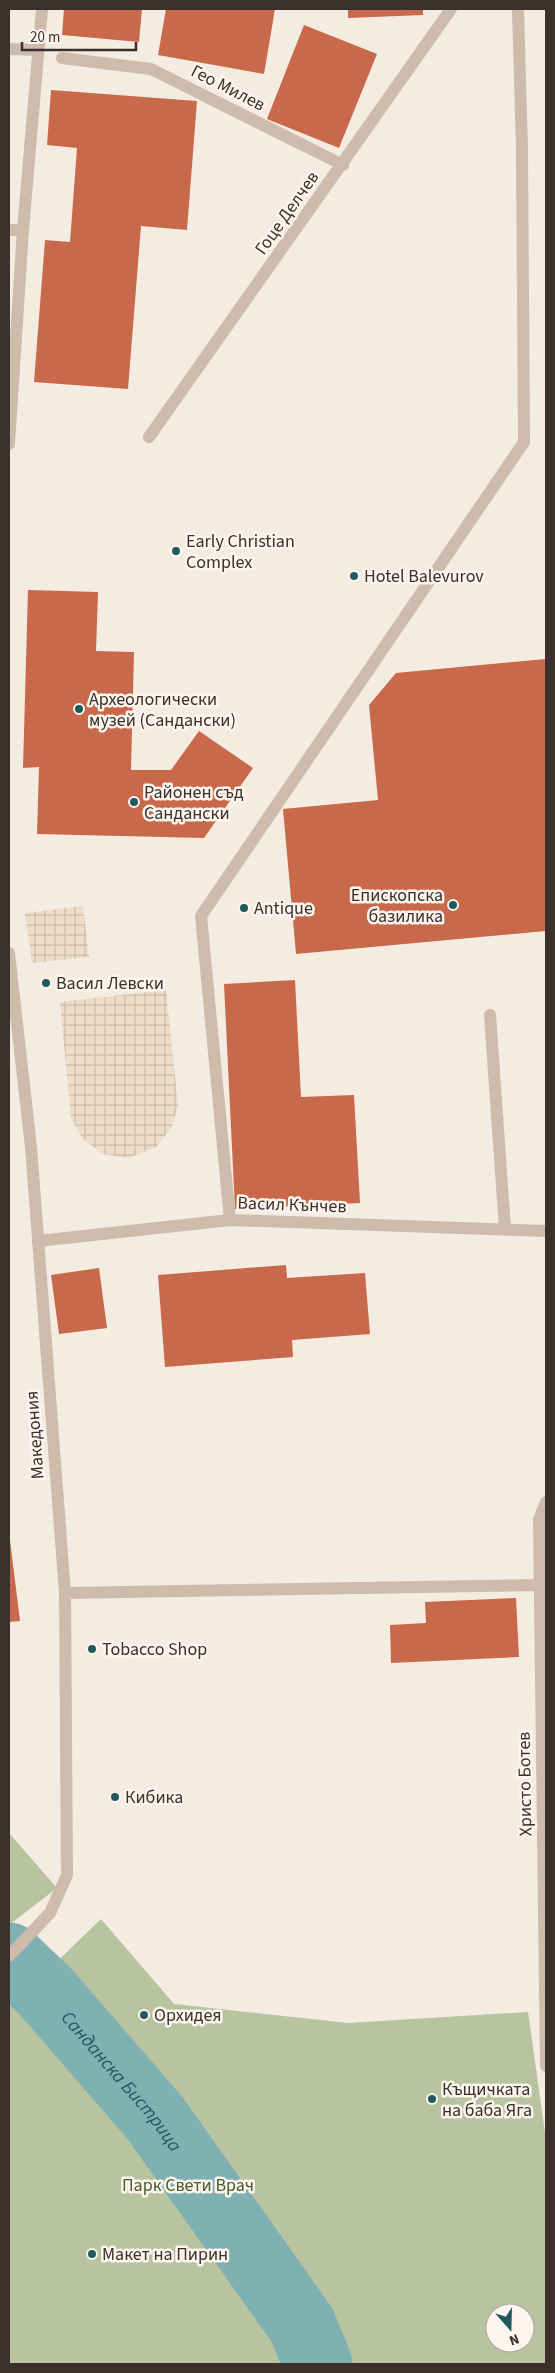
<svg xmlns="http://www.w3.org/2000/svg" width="555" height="2373" font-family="'Source Sans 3',sans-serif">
  <defs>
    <pattern id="plaza-grid" width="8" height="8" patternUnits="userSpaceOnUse" patternTransform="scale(1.25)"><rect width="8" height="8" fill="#ecdcc8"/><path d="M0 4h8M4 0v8" fill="none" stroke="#cbbdac"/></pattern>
  </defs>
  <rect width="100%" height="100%" fill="#f4ebe1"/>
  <path fill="#b8c4a0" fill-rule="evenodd" d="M 9,1833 L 57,1888 L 9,1925 Z
    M 101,1919 L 174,2004 L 348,2023 L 528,2012 L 546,2140 L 546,2364 L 9,2364 L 9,2008 ZM 495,2313 L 525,2313 L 525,2343 L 495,2343 Z"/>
  <path fill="url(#plaza-grid)" d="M 83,906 L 89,957 L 32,963 L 25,913 Z
    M 166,990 L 178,1106 L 172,1127 L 156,1147 L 129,1158 L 103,1154 L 83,1139 L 71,1118 L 60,1002 Z"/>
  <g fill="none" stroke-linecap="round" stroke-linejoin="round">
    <path stroke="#7fb0b2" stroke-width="69" id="s1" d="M 9,1957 L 45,1991 L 155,2118 L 302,2325 L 318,2364"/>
  </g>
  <path fill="#c8694b" d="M 64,9 L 142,9 L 139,42 L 62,35 Z
    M 166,9 L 275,9 L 264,74 L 158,55 Z
    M 348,9 L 423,9 L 423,15 L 348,18 Z
    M 304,25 L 377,54 L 339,148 L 267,119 Z
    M 51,90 L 197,101 L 187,230 L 141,226 L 128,389 L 34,382 L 45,240 L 70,242 L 77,148 L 47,145 Z
    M 28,590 L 98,592 L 96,651 L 134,652 L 131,770 L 171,770 L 199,731 L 253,768 L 204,838 L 37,834 L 39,767 L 23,768 Z
    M 546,659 L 546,931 L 296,954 L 283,809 L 378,800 L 369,705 L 396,673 Z
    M 295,980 L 301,1097 L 354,1095 L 360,1203 L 235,1209 L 224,984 Z
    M 286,1265 L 287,1278 L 365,1273 L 370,1334 L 292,1340 L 293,1357 L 165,1367 L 158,1275 Z
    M 99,1268 L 107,1328 L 59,1334 L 51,1275 Z
    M 9,1532 L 20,1621 L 9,1622 Z
    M 516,1598 L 519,1657 L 391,1663 L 390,1625 L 426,1623 L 425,1602 Z"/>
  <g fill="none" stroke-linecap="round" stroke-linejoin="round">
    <path stroke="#cdbbac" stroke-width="12" d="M 490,1015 L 505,1229"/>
    <path stroke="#cdbbac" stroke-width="12" d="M 9,444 L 23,230 L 42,9
      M 9,953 L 31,1147 L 65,1593 L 67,1875 L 50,1913 L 9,1956"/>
    <path stroke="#cdbbac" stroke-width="12" d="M 9,49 L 38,50
      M 62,58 L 151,69 L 343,165
      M 9,230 L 23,230
      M 149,437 L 451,9
      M 230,1220 L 201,916 L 524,442 L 522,150 L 518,9
      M 38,1241 L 230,1220 L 546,1231
      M 546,1502 L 539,1520 L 546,2066
      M 65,1593 L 540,1585"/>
  </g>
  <g fill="#1f5a5e" stroke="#fbf5ee" stroke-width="2">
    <circle cx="176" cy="551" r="5"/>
    <circle cx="354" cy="576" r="5"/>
    <circle cx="79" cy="709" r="5"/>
    <circle cx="134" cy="802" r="5"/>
    <circle cx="453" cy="905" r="5"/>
    <circle cx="244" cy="908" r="5"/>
    <circle cx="46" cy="983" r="5"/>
    <circle cx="92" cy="1649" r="5"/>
    <circle cx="115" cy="1797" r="5"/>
    <circle cx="144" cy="2015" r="5"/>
    <circle cx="432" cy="2099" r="5"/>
    <circle cx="92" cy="2254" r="5"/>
  </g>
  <g text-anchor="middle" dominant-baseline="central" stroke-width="5" stroke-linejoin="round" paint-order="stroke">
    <g font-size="18" fill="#3b302b" stroke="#fbf5ee">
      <text transform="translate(228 88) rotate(27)">Гео Милев</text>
      <text transform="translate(287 213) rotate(-55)">Гоце Делчев</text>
      <text transform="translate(292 1205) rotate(2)">Васил Кънчев</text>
      <text transform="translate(35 1435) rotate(-94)">Македония</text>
      <text transform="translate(525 1784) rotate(-91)">Христо Ботев</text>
    </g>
    <g font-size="18" fill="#3b302b" stroke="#fbf5ee" text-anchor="start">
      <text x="186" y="541">Early Christian<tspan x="186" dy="21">Complex</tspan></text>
      <text x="364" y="576">Hotel Balevurov</text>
      <text x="89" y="699">Археологически<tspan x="89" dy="21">музей (Сандански)</tspan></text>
      <text x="144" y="792">Районен съд<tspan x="144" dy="21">Сандански</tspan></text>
      <text x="443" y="895" text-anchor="end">Епископска<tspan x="443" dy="21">базилика</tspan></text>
      <text x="254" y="908">Antique</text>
      <text x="56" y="983">Васил Левски</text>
      <text x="102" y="1649">Tobacco Shop</text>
      <text x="125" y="1797">Кибика</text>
      <text x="154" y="2015">Орхидея</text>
      <text x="442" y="2089">Къщичката<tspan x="442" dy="21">на баба Яга</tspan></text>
      <text x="102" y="2254">Макет на Пирин</text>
    </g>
    <g font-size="18" fill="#4a5a2e" stroke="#fbf5ee">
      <text x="188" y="2185">Парк Свети Врач</text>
    </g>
    <g font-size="19" font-style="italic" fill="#1f5a5e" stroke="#fbf5ee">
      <text stroke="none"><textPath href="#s1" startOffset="168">Санданска Бистрица</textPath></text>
    </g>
  </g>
  <rect width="555" height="2373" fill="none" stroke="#3b302b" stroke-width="20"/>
  <g transform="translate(510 2328) rotate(160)"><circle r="24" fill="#fbf5ee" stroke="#aea6a0"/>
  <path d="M0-4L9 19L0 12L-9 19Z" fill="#1f5a5e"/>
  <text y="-8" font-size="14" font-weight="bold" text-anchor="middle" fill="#3b302b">N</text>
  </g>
  <path d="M22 42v8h114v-8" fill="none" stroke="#3b302b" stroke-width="2.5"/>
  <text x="30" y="42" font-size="15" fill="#3b302b" stroke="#fbf5ee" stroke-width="4" paint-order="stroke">20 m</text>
</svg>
